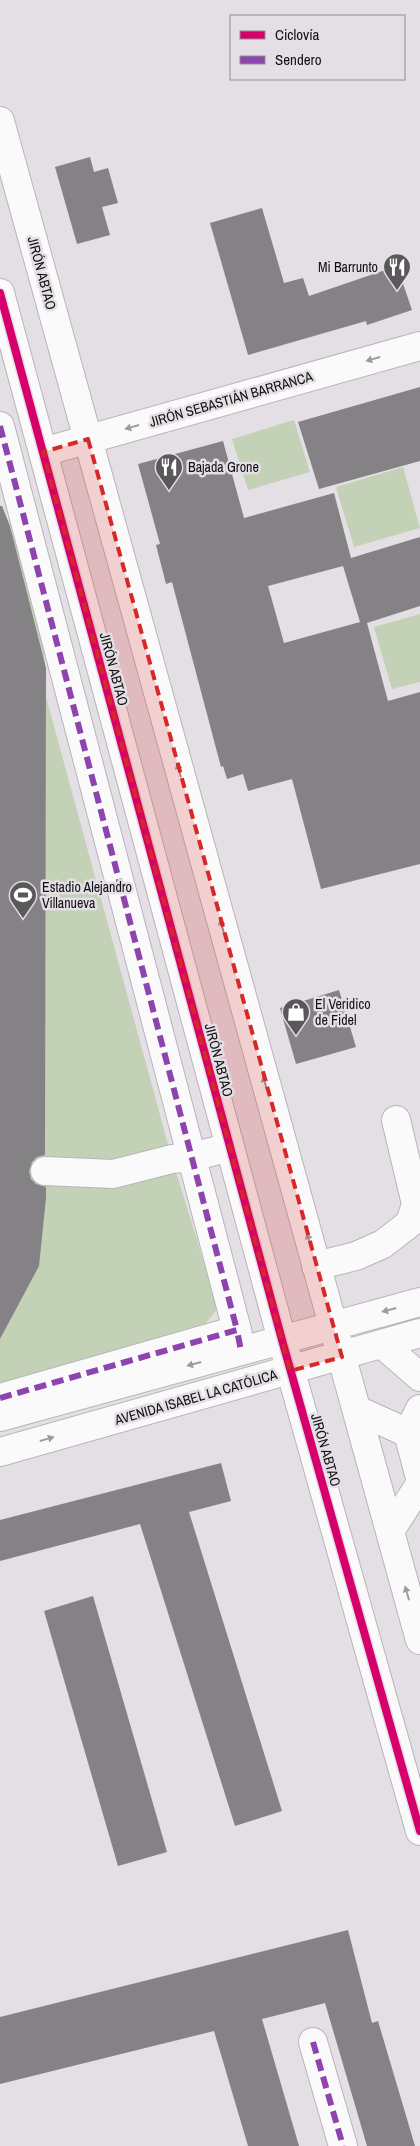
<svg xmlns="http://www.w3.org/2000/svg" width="420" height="2146" font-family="'Archivo Narrow',sans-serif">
  <rect width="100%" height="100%" fill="#e3dfe4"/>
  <path fill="#c3d1b6" d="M 294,420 L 310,472 L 248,490 L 232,439 Z
    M 403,467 L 420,528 L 354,547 L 336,487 Z
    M 0,516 C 37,560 46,641 46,697 L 172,1159 L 218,1308 L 195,1337 L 0,1391 Z
    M 420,614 L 420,682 L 392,689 L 374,627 Z"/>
  <path fill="#848285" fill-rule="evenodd" d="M 90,157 L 94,172 L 108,168 L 118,203 L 102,207 L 110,235 L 77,244 L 55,167 Z
    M 262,208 L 284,283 L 303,278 L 309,296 L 397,266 L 412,310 L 367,325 L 366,321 L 248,355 L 210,223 Z
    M 420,387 L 420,461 L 319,489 L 298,422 Z
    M 223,441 L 244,518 L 334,493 L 351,558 L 420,537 L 420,606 L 367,623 L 388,701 L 420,692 L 420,864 L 321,889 L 292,779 L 248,791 L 243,774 L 227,779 L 223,766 L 221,767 L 172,582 L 166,584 L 156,545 L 160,544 L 138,464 ZM 343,566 L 360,622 L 284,643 L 268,586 Z
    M 0,506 L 2,506 L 10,526 L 46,668 L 45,1155 L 37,1157 L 32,1162 L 29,1171 L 31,1179 L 36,1184 L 46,1187 L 46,1198 L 39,1266 L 0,1339 Z
    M 339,990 L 356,1047 L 296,1064 L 280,1008 Z
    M 221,1463 L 231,1501 L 189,1512 L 282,1811 L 235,1826 L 140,1524 L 0,1561 L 0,1520 Z
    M 93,1596 L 167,1852 L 118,1866 L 44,1611 Z
    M 348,1930 L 372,2023 L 378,2021 L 415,2146 L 367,2146 L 325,2003 L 262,2019 L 299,2146 L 248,2146 L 214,2031 L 0,2084 L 0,2017 Z"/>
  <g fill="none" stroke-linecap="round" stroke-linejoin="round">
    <g stroke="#b8b5b9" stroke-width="30">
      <path id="minor" d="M 0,121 L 420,1640
        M 0,293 L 282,1340 L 420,1831
        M 0,426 L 237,1330
        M 43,452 L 420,346
        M 45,1171 L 113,1174 L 172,1159 L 192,1157 L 230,1147
        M 316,1266 L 356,1256 L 383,1244 L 410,1223 L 416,1204 L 396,1120
        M 382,1344 L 420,1377
        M 0,1398 L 237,1330 L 240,1347
        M 357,1410 L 408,1433 L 420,1478
        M 0,1417 L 420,1302
        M 408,1433 L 420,1409
        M 0,1452 L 420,1333
        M 390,1531 L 420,1484
        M 313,2042 L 343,2146"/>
    </g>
    <use href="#minor" stroke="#fbfafb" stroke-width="28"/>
    <path stroke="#8e44ad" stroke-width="6" stroke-dasharray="12 6" stroke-linecap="butt" d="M 0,426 L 237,1330
      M 0,1398 L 237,1330 L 241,1351
      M 313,2042 L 343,2146"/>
    <g stroke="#e4dee5" stroke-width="11">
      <path id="cycleway" d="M 0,293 L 282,1340 L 420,1831"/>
    </g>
    <use href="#cycleway" stroke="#d6006c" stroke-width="8"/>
  </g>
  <defs><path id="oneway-solid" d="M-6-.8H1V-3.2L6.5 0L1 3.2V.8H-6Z" transform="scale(1.25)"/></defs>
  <g fill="#9e9c9e">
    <use href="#oneway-solid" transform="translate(373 359) rotate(164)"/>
    <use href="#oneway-solid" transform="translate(132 427) rotate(164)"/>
    <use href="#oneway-solid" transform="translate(179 770) rotate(-105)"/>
    <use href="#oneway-solid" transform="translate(222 926) rotate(-105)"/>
    <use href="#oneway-solid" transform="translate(265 1083) rotate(-105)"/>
    <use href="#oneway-solid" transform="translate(309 1240) rotate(-105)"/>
    <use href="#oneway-solid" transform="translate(389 1310) rotate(165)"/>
    <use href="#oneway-solid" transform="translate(194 1364) rotate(165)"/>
    <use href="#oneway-solid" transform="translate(47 1439) rotate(-16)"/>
    <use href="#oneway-solid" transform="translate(407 1593) rotate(-106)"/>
  </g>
  <path fill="#d62828" fill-opacity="0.2" stroke="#d62828" stroke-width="4" stroke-dasharray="10 6" stroke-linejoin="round" d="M 88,439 L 342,1357 L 290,1371 L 43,452 Z"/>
  <defs>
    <g id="restaurant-pin" transform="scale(1.4375)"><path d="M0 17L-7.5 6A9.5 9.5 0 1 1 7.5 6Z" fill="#5b585c" stroke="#e4dee5"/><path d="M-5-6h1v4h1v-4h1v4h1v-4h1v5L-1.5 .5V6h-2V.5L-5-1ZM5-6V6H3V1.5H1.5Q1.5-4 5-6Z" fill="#fff"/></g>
    <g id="stadium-pin" transform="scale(1.4375)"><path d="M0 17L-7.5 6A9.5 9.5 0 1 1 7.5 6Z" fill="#5b585c" stroke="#e4dee5"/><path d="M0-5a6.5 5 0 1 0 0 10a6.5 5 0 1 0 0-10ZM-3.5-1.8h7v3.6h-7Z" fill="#fff"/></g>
    <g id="shop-pin" transform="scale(1.4375)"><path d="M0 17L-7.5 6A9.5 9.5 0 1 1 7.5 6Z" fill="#5b585c" stroke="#e4dee5"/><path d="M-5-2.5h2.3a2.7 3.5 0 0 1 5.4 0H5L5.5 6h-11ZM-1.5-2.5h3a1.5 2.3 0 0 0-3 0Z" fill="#fff"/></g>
  </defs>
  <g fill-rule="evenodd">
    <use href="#restaurant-pin" x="397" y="267"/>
    <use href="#restaurant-pin" x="169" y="467"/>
    <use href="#stadium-pin" x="23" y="895"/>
    <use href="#shop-pin" x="296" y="1012"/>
  </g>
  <g text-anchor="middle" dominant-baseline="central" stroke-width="5" stroke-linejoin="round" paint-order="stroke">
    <g font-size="14" fill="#121012" stroke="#e4dee5" text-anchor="start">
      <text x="378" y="267" text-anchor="end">Mi Barrunto</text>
      <text x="188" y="467">Bajada Grone</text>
      <text x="42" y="887">Estadio Alejandro<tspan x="42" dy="16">Villanueva</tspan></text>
      <text x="315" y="1004">El Veridico<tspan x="315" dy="16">de Fidel</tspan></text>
    </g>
    <g font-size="14" fill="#121012" stroke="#e4dee5">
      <text transform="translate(42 273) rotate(75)">JIRÓN ABTAO</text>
      <text transform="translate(231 399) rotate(-16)">JIRÓN SEBASTIÁN BARRANCA</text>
      <text transform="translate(114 669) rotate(75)">JIRÓN ABTAO</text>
      <text transform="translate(219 1060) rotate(75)">JIRÓN ABTAO</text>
      <text transform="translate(196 1397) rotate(-16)">AVENIDA ISABEL LA CATÓLICA</text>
      <text transform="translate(326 1450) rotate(74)">JIRÓN ABTAO</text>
    </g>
  </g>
  <rect x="230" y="15" width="175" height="65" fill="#e4dee5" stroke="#908c91"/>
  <rect x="240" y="31" width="25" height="8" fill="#d6006c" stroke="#908c91"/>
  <text x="275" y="40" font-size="15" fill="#121012">Ciclovía</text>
  <rect x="240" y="56" width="25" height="8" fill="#8e44ad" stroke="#908c91"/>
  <text x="275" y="65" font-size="15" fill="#121012">Sendero</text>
</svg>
